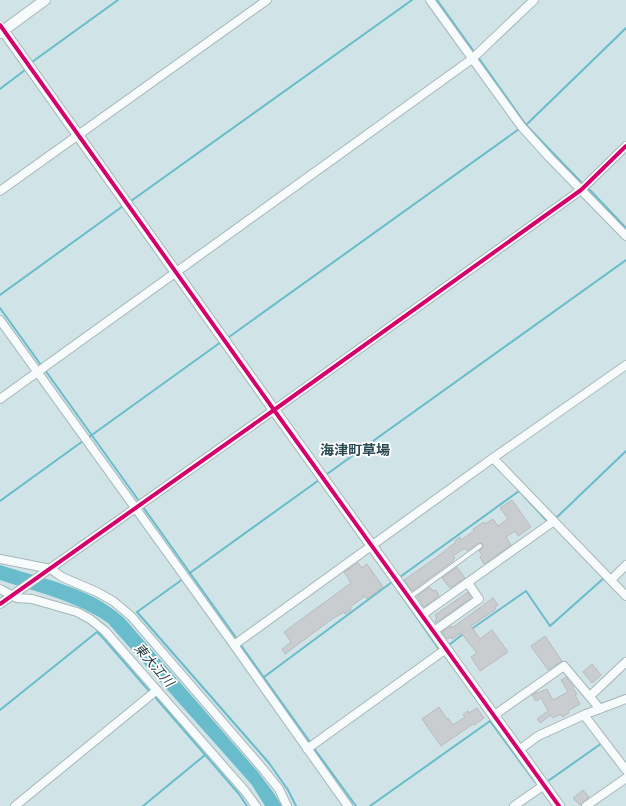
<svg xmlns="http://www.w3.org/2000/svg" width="626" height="806" font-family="'DejaVu Sans','Noto Sans JP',sans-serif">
  <rect width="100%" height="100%" fill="#d0e4e8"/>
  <path fill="#68bccb" d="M 0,565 C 43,579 90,587 124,618 L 258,772 L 273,792 L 282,806 L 265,806 L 252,785 L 108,623 C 77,601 36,592 0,580 Z"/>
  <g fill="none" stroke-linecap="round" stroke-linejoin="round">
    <path stroke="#68bccb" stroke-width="2" d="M 437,0 L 475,53
      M 478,57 L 526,125 L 581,182
      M 32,62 L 118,0
      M 0,89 L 25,70
      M 526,125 L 626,28
      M 588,188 L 626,228
      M 131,201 L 412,0
      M 0,295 L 123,206
      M 0,308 L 41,365
      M 229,337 L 519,129
      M 45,370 L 139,501
      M 89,437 L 221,342
      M 327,474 L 626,260
      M 523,495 L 547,521 L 549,520
      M 0,501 L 83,441
      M 143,507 L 237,639
      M 555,519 L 626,451
      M 187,575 L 319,480
      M 400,577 L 519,491 L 520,492
      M 183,579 L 137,612 L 269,763 L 288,790 L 296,806
      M 470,630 L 526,591 L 550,626 L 604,578
      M 97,632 L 104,639 L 150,692
      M 240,644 L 310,742
      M 449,645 L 463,634
      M 264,677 L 392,582 L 438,648
      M 155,697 L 239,794 L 247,806
      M 0,710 L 97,632
      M 313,747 L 356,806
      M 548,781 L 602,743
      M 143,806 L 205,755
      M 370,806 L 490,721 L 535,782"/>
  </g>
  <path fill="#cacdd0" stroke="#b8bbbe" d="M 512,500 L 531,527 L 518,536 L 515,531 L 506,537 L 511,545 L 484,564 L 480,557 L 482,555 L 479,551 L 483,547 L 482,543 L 478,543 L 467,551 L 465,548 L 453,556 L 455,558 L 453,560 L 453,561 L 412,591 L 404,580 L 437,557 L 456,542 L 455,541 L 460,537 L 461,540 L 474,531 L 473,529 L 484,522 L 485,524 L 493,519 L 498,526 L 508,519 L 500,508 Z
    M 358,563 L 362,568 L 367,564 L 383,587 L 367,599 L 365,596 L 350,607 L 351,610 L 345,614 L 344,612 L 332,619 L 285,654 L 282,649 L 291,642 L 284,632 L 351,583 L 344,572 Z
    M 457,567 L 465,578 L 450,588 L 442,578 Z
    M 430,587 L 433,591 L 436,590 L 439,596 L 424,607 L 417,596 Z
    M 468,592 L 471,598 L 436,623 L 435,620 L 437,619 L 435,615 Z
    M 493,598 L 498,605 L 495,607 L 496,609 L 471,626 L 480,639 L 492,630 L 508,652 L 480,671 L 471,657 L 477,653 L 461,633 L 452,639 L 451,637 L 447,639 L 442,632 L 451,626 L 452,628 Z
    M 545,636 L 562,661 L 548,670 L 531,646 Z
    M 592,664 L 601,675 L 592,683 L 583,672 Z
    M 566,677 L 574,688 L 573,688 L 577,694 L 575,695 L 580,704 L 568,711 L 569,713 L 562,717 L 561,714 L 553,718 L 551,715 L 540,723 L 537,719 L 548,711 L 541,698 L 536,701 L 532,695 L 537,692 L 538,693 L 547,689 L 553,700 L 568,692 L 561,680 Z
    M 439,707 L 447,719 L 448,718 L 453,725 L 465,717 L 463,715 L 468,711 L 469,713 L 477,708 L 484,718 L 474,725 L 473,724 L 441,746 L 422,719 Z
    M 583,790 L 589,797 L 580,805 L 573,798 Z"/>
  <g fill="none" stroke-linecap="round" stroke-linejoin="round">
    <g stroke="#a6b6b9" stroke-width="5.5">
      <path id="service" d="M 410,597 L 480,546"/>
    </g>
    <g stroke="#a6b6b9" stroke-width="10">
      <path id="minor" d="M 430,0 L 521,126 L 549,157 L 626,236
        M 0,191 L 267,0
        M 0,320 L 234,645 L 348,806
        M 0,399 L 472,59 L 534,0
        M 493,458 L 626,596
        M 0,559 L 51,569 L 62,577 L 97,592 L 113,601 L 131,616 L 263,769 L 279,789 L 287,806
        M 611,580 L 626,565
        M 0,589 L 17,598 L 32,599 L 77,612 L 90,619 L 105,631 L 245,791 L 256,806
        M 0,604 L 274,410 L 581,190 L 626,146
        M 422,615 L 554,521
        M 434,631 L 479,599 L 468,583
        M 234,645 L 493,458 L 626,365
        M 590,696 L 626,662
        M 584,715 L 626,770
        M 493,716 L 564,666 L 600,709
        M 307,749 L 446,649
        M 519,750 L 538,736 L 586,714 L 626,699
        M 15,806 L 157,690
        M 514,806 L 544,785
        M 586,806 L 626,778"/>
    </g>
    <g stroke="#a6b6b9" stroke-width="12">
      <path id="tertiary" d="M 3,30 L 274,410 L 559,806
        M 0,33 L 45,0"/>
    </g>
    <use href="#service" stroke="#f8fbfc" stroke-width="4"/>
    <use href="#minor" stroke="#f8fbfc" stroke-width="8"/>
    <use href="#tertiary" stroke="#f8fbfc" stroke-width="10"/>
    <g stroke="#fff" stroke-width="6">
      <path id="cycleway" d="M 0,25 L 274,410 L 559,806
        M 0,604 L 274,410 L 581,190 L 626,146"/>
    </g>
    <use href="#cycleway" stroke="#d6006c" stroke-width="4"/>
  </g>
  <g text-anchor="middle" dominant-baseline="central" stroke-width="3.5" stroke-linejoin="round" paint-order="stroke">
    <g font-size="13" font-style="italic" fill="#1a3237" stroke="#fff">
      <text transform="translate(154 665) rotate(49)">東大江川</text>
    </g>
    <g font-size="14" font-weight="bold" fill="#294a51" stroke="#fff">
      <text x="355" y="450">海津町草場</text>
    </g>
  </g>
</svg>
